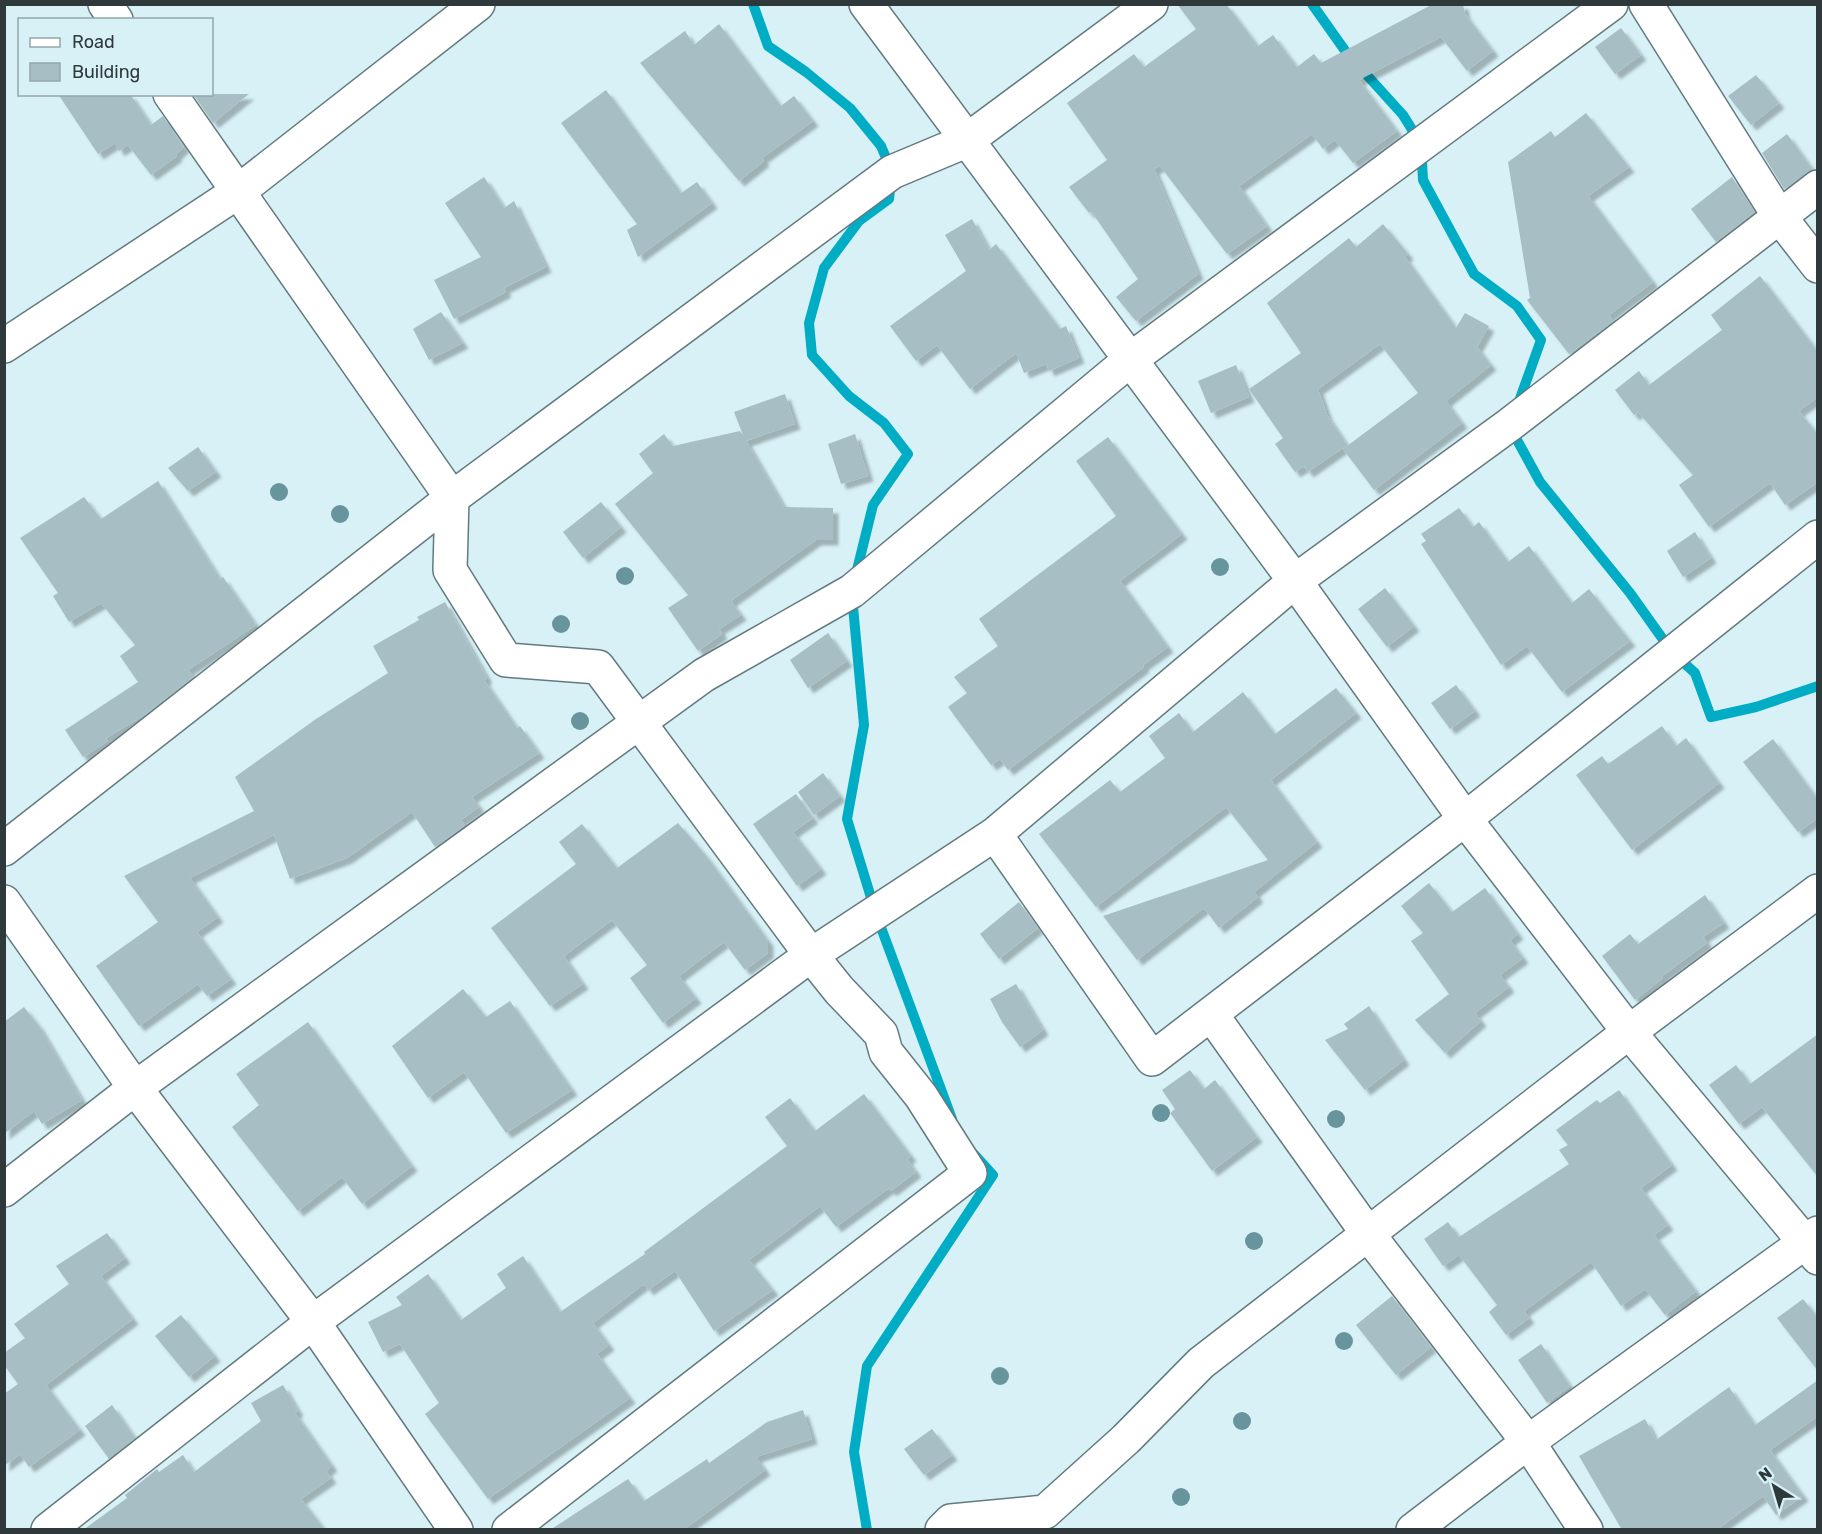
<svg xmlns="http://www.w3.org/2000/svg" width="1822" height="1534" font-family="Rubik,sans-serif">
  <defs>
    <filter id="shadow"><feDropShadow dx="5.5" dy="5.5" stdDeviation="1.5" flood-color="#0004"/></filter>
  </defs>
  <rect width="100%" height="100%" fill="#d7f1f7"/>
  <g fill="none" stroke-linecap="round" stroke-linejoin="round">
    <path stroke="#00adc5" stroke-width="10" d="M 753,4 L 768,46 L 806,72 L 850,108 L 881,146 L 892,172 L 889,199 L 859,221 L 824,268 L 809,323 L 812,355 L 849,396 L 884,423 L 908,454 L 873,505 L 855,578
      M 1312,4 L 1346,52 L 1403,115 L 1421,144 L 1423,180 L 1474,274 L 1517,306 L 1541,340 L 1517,407
      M 1511,429 L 1540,482 L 1630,593 L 1672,652 L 1695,673 L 1711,717 L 1756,707 L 1818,686
      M 852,596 L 864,725 L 847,819 L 876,914 L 952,1119
      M 867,1530 L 854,1452 L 867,1366 L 993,1175 L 974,1154"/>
  </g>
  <path fill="#a7bfc4" filter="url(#shadow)" d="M 1177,4 L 1226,4 L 1258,46 L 1273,35 L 1297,67 L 1314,54 L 1321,63 L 1433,4 L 1463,4 L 1465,14 L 1493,51 L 1467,71 L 1441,37 L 1359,80 L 1397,131 L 1353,163 L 1335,140 L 1323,149 L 1312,134 L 1239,186 L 1267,226 L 1227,254 L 1160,166 L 1154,169 L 1198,274 L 1136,321 L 1116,297 L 1138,279 L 1091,211 L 1089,213 L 1069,187 L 1107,160 L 1067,103 L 1134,54 L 1144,67 L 1196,29 Z
    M 719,24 L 781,106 L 794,96 L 813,121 L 762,158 L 764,161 L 739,181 L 640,63 L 685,31 L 694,45 Z
    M 1621,28 L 1641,55 L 1615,74 L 1595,47 Z
    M 1756,75 L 1779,103 L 1751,125 L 1728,96 Z
    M 606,90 L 681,193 L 697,182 L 712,203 L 638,257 L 627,230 L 637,224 L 561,123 Z
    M 58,94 L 130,94 L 151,125 L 163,116 L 184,147 L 176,154 L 177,156 L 151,175 L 128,145 L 119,151 L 115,143 L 98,154 Z
    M 193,94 L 249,94 L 213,123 Z
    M 1586,113 L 1629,167 L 1588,196 L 1653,282 L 1609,315 L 1613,321 L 1569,354 L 1527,300 L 1530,298 L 1508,162 L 1551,131 L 1555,137 Z
    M 1787,134 L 1813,170 L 1784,189 L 1762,153 Z
    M 484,177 L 504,208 L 514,201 L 546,267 L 504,288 L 506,292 L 454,319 L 434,280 L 481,257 L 445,203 Z
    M 1732,177 L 1755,212 L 1716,242 L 1691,209 Z
    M 972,219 L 989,250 L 996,244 L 1060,329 L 1066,326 L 1079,358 L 1049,371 L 1046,364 L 1024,373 L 1016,353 L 970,389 L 937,345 L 916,361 L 890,326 L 966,271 L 945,235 Z
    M 1383,224 L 1408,254 L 1405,257 L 1456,328 L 1465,313 L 1489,326 L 1477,347 L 1491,365 L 1446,401 L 1462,423 L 1374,490 L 1343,449 L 1418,393 L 1380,344 L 1318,389 L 1327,415 L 1347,445 L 1308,472 L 1304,466 L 1295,472 L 1275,444 L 1283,438 L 1249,389 L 1301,353 L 1267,303 L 1349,238 L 1356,247 Z
    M 1760,276 L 1818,352 L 1818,397 L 1799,411 L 1818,435 L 1818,482 L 1785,505 L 1770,483 L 1709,527 L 1679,485 L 1693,475 L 1638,412 L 1634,415 L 1615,390 L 1639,371 L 1649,385 L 1722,330 L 1711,315 Z
    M 441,312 L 463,343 L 429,360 L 413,329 Z
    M 1236,365 L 1249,397 L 1211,413 L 1198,381 Z
    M 785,394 L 795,424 L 746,441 L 784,507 L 833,508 L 833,540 L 816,540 L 731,601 L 741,615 L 719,629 L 722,634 L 698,651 L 668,608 L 688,595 L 615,504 L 653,473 L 639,454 L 664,434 L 673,446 L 740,431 L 743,435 L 734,412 Z
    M 855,434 L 868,476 L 841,484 L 828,444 Z
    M 1108,437 L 1182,534 L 1120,581 L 1168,647 L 1143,665 L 1144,667 L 1008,770 L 1000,759 L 991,765 L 948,707 L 967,693 L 954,677 L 998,646 L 979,619 L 1116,516 L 1076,461 Z
    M 198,447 L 216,472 L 188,491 L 168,468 Z
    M 158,481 L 220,579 L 223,577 L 256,625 L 188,670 L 193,677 L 143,716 L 106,738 L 108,741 L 83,757 L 65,730 L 138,682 L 120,656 L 135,645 L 101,603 L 69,622 L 53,596 L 58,593 L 20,538 L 84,497 L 101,519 Z
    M 601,502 L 621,527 L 583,558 L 563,532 Z
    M 1459,508 L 1473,527 L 1479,522 L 1508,562 L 1529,546 L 1572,603 L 1589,589 L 1630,641 L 1562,692 L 1527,646 L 1501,665 L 1421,544 L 1426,541 L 1421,534 Z
    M 1695,532 L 1711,558 L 1683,577 L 1667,551 Z
    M 1385,588 L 1414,626 L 1387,647 L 1358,609 Z
    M 445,602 L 487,678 L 484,680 L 517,728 L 520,726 L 539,753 L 472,797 L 479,807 L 461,820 L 465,825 L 435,847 L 412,812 L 347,858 L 290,879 L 274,835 L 190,878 L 218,917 L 197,932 L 231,979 L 207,996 L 198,984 L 139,1026 L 96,966 L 158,922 L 124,876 L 254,811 L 235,777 L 316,719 L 388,673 L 373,646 L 419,620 L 417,617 Z
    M 828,633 L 847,661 L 808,688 L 790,660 Z
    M 1456,685 L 1475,711 L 1450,729 L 1431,703 Z
    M 1336,688 L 1356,713 L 1271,780 L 1317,842 L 1254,892 L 1258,897 L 1219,928 L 1204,908 L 1137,960 L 1103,916 L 1268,860 L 1226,807 L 1096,907 L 1039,834 L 1110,780 L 1120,792 L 1165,758 L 1149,736 L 1179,713 L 1193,732 L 1243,692 L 1275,734 Z
    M 1662,726 L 1676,746 L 1686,738 L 1719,783 L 1632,850 L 1576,775 L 1602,756 L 1608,764 Z
    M 1773,739 L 1818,800 L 1818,818 L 1798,832 L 1743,762 Z
    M 823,773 L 840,796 L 814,815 L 798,792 Z
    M 796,794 L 813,818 L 793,832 L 821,869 L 797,886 L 753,824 Z
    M 678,823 L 707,857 L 768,941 L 768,953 L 745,970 L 724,942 L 679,976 L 696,998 L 663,1023 L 630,978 L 647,965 L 612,920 L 564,956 L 583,984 L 550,1006 L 491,928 L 576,864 L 559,842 L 582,824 L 617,868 Z
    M 1429,883 L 1452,912 L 1485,888 L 1518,934 L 1510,940 L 1523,958 L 1500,975 L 1509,987 L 1475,1013 L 1481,1021 L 1445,1053 L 1415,1020 L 1449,994 L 1411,941 L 1423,933 L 1401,906 Z
    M 1705,895 L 1724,923 L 1703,937 L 1707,943 L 1662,976 L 1663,978 L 1635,1000 L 1602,956 L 1630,934 L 1638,944 Z
    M 1019,902 L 1038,928 L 999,959 L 980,934 Z
    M 1016,984 L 1043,1030 L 1020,1047 L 1002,1022 L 990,999 Z
    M 463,989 L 486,1017 L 510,1001 L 572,1090 L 506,1133 L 464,1072 L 428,1098 L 392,1046 Z
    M 1369,1006 L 1404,1060 L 1365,1090 L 1325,1040 L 1348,1029 L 1344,1024 Z
    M 24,1007 L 39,1026 L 82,1100 L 42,1124 L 34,1111 L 4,1134 L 4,1022 Z
    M 308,1022 L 412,1166 L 362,1204 L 342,1177 L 298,1211 L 232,1127 L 259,1105 L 236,1074 Z
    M 1818,1034 L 1818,1177 L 1762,1107 L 1739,1124 L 1709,1085 L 1736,1065 L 1750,1084 Z
    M 1190,1070 L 1204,1089 L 1215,1080 L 1257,1137 L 1212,1171 L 1170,1113 L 1175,1109 L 1162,1090 Z
    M 1619,1090 L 1672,1165 L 1641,1188 L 1668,1225 L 1654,1235 L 1696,1291 L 1665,1315 L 1645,1289 L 1621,1306 L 1591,1262 L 1524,1311 L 1529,1318 L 1506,1335 L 1489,1312 L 1497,1305 L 1459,1255 L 1443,1266 L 1424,1239 L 1448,1222 L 1459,1237 L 1569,1164 L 1559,1150 L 1568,1145 L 1556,1130 L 1597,1100 L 1600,1103 Z
    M 864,1094 L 911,1156 L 907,1159 L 916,1172 L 891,1191 L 889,1188 L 836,1227 L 820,1206 L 749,1260 L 773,1290 L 714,1331 L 675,1271 L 648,1290 L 644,1284 L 593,1323 L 609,1345 L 597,1354 L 630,1398 L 488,1499 L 425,1414 L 439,1403 L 400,1344 L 383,1352 L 368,1322 L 402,1305 L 396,1297 L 428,1274 L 461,1320 L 506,1288 L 497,1274 L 523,1256 L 560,1312 L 645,1254 L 644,1252 L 787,1146 L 765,1117 L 790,1098 L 815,1131 Z
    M 107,1233 L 125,1258 L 101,1276 L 133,1319 L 46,1385 L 80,1430 L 29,1467 L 20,1454 L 4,1466 L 4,1394 L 18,1384 L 4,1365 L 4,1353 L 25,1338 L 14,1324 L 69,1284 L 56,1266 Z
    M 1392,1296 L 1431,1347 L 1396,1375 L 1356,1325 Z
    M 1803,1299 L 1818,1318 L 1818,1371 L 1777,1318 Z
    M 181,1315 L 215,1356 L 189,1377 L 155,1336 Z
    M 1541,1344 L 1570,1386 L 1547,1403 L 1518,1360 Z
    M 1818,1380 L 1818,1416 L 1770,1450 L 1803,1496 L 1776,1515 L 1763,1496 L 1716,1530 L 1622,1530 L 1579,1456 L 1645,1419 L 1656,1440 L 1729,1387 L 1755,1425 Z
    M 283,1385 L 298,1411 L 295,1413 L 332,1466 L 326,1471 L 331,1478 L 301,1499 L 325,1530 L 83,1530 L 127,1498 L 125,1495 L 157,1469 L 159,1472 L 183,1455 L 194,1472 L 261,1421 L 251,1403 Z
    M 112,1405 L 135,1438 L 109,1459 L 85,1426 Z
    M 803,1410 L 812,1439 L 756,1457 L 765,1470 L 683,1530 L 550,1530 L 628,1479 L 644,1501 L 707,1459 L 709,1463 L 767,1422 Z
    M 932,1429 L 952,1455 L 924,1475 L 904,1449 Z"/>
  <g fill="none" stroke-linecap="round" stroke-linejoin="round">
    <g stroke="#637a7f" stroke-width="36">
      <path id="minor" d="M 105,4 L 116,20
        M 866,4 L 1295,581 L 1465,819 L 1629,1032 L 1818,1258
        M 1646,4 L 1779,216 L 1818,266
        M 170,94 L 452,498 L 450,570 L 506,660 L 598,667 L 811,955 L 839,990 L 881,1034 L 886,1052 L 921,1096 L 970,1173 L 509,1530
        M 4,346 L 239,191 L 478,4
        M 995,834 L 1152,1059 L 1465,819 L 1818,537
        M 4,849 L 452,498 L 892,172 L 966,141 L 1151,4
        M 4,902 L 135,1088 L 313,1322 L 456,1530
        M 1211,1014 L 1368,1234 L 1528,1442 L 1586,1530
        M 4,1190 L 135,1088 L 704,675 L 852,591 L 1131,359 L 1611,4
        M 48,1530 L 313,1322 L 811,955 L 995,834 L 1295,581 L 1509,425 L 1818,187
        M 942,1530 L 951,1521 L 1045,1512 L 1126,1439 L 1201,1363 L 1629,1032 L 1818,891
        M 1413,1530 L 1528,1442 L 1818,1233"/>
    </g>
    <use href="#minor" stroke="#fff" stroke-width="33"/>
  </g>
  <g fill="#68959d">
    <circle cx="279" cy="492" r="9"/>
    <circle cx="340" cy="514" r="9"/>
    <circle cx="1220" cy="567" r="9"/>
    <circle cx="625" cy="576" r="9"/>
    <circle cx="561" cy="624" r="9"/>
    <circle cx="580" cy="721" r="9"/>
    <circle cx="1161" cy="1113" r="9"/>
    <circle cx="1336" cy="1119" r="9"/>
    <circle cx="1254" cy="1241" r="9"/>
    <circle cx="1344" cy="1341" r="9"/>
    <circle cx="1000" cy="1376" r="9"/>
    <circle cx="1242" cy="1421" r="9"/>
    <circle cx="1181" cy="1497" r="9"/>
  </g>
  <rect width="1822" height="1534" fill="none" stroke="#2f393b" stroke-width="12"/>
  <rect x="18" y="18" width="195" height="78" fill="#d7f1f7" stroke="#94a7ac" stroke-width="1.5"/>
  <rect x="30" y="38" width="30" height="9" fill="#ffffff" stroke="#94a7ac" stroke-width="1.5"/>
  <text x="72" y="48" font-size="18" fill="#2f393b">Road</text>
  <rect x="30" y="63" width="30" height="18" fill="#a7bfc4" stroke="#94a7ac" stroke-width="1.5"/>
  <text x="72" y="78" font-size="18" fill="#2f393b">Building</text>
  <g transform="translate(1774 1486) rotate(323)" stroke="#d7f1f7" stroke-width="4.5" paint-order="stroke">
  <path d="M0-4.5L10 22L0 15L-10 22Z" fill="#2f393b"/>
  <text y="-9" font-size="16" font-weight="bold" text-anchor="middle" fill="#2f393b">N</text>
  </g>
</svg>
